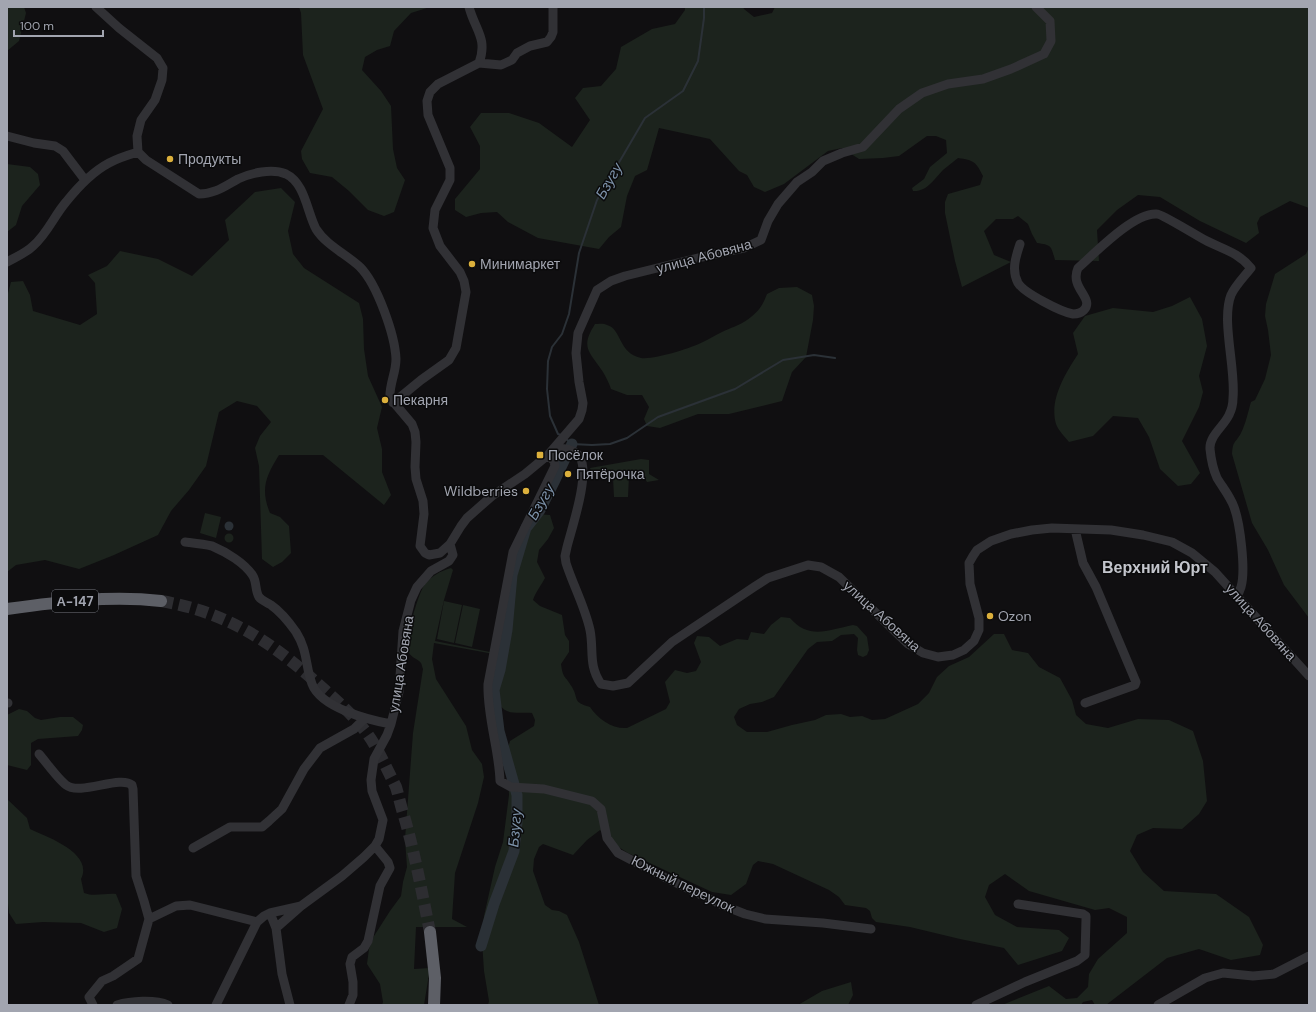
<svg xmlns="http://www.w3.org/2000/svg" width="1316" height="1012" font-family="'DM Sans',sans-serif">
  <rect width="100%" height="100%" fill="#100f11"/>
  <path fill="#1c231d" d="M 7,7 L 24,7 L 26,13 L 19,41 L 7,51 Z
    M 299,7 L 430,7 L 411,13 L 394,31 L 390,46 L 377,50 L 365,57 L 362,70 L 381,91 L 391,106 L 393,149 L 397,168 L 405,180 L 394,212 L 384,216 L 368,210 L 349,191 L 332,177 L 310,173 L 302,159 L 301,151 L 323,109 L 303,55 L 301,13 Z
    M 685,7 L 743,7 L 744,9 L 754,17 L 772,13 L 775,7 L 1309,7 L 1309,208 L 1290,201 L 1260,217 L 1257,223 L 1259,233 L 1246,243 L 1200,221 L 1160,197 L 1138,195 L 1117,210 L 1097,230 L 1099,261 L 1055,260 C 1051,246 1052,245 1037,243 L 1032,234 L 1028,224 L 1018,216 L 1013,219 L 996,219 L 984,231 L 994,255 L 1011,262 L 962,287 L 955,261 L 945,213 L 945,202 L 948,194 L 980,185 L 983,176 C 976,162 974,160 958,158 C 953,162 948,166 943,170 C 934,179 927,192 913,191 L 912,188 L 924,179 L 930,167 L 947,153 L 946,140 L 936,136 L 927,136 L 899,156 L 883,158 L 859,159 L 842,148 L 828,151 L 784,184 L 765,192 L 754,187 L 747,175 L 739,171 L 710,139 L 659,128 L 647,170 L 635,176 L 627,196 L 621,227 L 609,237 L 599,249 L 538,238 L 508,222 L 497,212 L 481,213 L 466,217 L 455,210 L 455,199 L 480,169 L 480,146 L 470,127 L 481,113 L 509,113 L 539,123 L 572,147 L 590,120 L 575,98 L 583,88 L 601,86 L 616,69 L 621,47 L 652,29 L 675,24 L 685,10 Z
    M 7,164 L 30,167 L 38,174 L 40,185 L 22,206 L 16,225 L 7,232 Z
    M 281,188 L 295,202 L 288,231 L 293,254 L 304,268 L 359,303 L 363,319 L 364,349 L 368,376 L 382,407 L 377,428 L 382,449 L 382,472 L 391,495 L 384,505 L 323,455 L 279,455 C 266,476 260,489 270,513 L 280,517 L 289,526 L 291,553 L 282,562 L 273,567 L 262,559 L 259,466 L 255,448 L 260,436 L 271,422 L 257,406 L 237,401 L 219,412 L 206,466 L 189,490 L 171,511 L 158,535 L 114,555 L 79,569 L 45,560 L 16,565 L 7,572 L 7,297 L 11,282 L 23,281 L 30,295 L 33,311 L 80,325 L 97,314 L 95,283 L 88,275 L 107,266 L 120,251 L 158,259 L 192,276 L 229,240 L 225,220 L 255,192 Z
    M 1309,247 L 1309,618 L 1284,585 L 1268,550 L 1252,523 L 1232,454 C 1233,440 1235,444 1241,433 C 1246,423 1248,412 1251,402 L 1255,400 L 1265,379 L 1271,355 L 1268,330 L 1265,316 L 1266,304 L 1275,274 L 1306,254 Z
    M 797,287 L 812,295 L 814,306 L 813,320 L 806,357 L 792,372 L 782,401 L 729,414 L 698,414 L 660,428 L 647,426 L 644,419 L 649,407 L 642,395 L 627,395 L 611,389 C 609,383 606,377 603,372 C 589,351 580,348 595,324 C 598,324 604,323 607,325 C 622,329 618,353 641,358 C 653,360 692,348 703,342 C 710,339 715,335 722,332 C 730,328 740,325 747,320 C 758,312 762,307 767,294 L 779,288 Z
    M 1190,297 L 1202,319 L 1207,346 L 1199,376 L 1203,392 L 1199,407 L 1182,441 L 1200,473 L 1191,484 L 1178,486 L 1160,469 L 1149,437 L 1138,418 L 1113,416 L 1093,436 L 1069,442 C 1065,437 1058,430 1056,424 C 1049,400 1065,374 1078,354 L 1073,333 L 1085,316 L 1113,308 L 1153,312 L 1172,306 Z
    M 641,459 L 649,460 L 649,474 L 659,480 L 647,482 L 641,472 L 629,476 L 628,497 L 614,497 L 613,478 L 592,473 L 590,468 Z
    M 205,513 L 221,517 L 216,538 L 200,533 Z
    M 535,514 L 550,515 L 554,528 L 548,539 L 539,550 L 537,562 L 545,578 C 541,586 536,591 533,600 L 540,606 L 562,615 L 565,635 L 569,641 L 569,652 L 561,664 C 563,679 565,675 572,687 C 579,699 572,702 590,707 C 598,719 612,729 627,728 L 666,709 L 670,702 L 665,682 L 675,670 L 687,673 L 696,671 L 701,662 L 694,643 L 697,636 L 709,637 L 720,646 L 737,639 L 748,640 L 751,632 L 764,634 L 771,625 L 781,617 L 790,618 C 809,640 828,630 853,625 L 857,626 L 867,637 L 869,650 L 867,655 L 863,657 L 858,655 L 857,650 L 858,638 L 854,634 L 841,635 L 832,641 L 817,642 L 808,649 L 774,697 L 762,702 L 750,704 L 739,709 L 734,717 L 737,725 L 747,732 L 767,732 L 792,725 L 815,720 L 826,715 L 841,714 L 850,717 L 862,716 L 872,720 L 885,719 L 918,704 L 929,693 L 937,677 L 949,666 L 969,657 L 994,634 L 1004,634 L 1012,650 L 1028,653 L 1039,667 L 1060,678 L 1072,700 L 1076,715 L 1086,724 L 1108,728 L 1138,719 L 1169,720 L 1193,731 L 1203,761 L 1207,801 L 1199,814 L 1182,829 L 1153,828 L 1137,835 L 1130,851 L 1143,872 L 1164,891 L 1216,894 L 1249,917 L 1263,945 L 1260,955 L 1231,960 L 1199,949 L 1167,958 L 1106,1005 L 1095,1005 L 1092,1000 L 1083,1002 L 1081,1005 L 1002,1005 L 1049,986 L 1066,999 L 1077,998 L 1088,987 L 1089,974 L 1098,959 L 1127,933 L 1127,917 L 1109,908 L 1095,910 L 1029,891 L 1005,874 L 989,885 L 985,897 L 995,915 L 1017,927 L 1059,930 L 1069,938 L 1062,951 L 1018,965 L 1004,948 L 960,939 L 910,927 L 876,922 L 872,918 L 870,911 L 866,908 L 845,905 L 839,897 L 829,890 L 773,864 L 758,861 L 753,865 L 746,884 L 731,895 L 712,892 L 628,853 L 617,846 L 600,830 L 587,840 L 573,855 L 543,844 L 539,847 L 534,859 L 533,871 L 545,905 L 552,910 L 559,911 L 567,915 L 579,942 L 599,1005 L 488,1005 L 489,1001 L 484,971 L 482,941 L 484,916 L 495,867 L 503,842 L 509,795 L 507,751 L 510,741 L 534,726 L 535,720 L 532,713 C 525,712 513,714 507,711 C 490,704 498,670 499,655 L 434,643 L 432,659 L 436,679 L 466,726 L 472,750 L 482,764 L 484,777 L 478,803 L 455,873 L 452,919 L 467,927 L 416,927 L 414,969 L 430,968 L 424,1005 L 382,1005 L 383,1002 L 380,984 L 367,964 L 369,949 L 374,936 L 390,911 L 401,896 L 403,882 L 407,867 L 405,839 L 413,733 L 423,669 C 422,667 422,665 421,663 C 417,658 410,658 408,650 C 405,640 418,593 425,584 C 432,576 440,571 451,568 L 453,570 L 444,600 L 435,641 L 500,654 L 514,557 Z
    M224.5 538a4.5 4.5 0 1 1 9 0a4.5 4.5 0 1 1-9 0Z
    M 444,601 L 462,605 L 454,643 L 437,639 Z
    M 463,605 L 480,609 L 472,647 L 455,643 Z
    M 19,709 L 27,711 L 35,718 L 41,720 L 60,717 L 73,717 L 83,725 L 82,730 L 78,736 L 38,739 L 31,743 L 31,765 L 27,770 L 7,765 L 7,715 Z
    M 7,799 L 27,818 L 30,829 C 47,837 94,853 81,879 L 84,893 C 94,897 105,893 116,894 L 122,909 L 117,928 L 104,932 L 81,923 L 43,922 L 16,924 L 9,913 L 7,895 Z
    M 851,982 L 853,995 L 848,1005 L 798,1005 L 822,991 Z"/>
  <path fill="#2b3137" d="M224.5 526a4.5 4.5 0 1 1 9 0a4.5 4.5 0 1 1-9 0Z"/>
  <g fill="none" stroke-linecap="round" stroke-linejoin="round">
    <path stroke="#2b3137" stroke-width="2" d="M 561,435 L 558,434 L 550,416 L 547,389 L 548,361 L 552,347 L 562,334 L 569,314 L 579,253 L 597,200 L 645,118 L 683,91 L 698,61 L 704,18 L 704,7
      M 566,439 L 572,444 L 592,445 L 610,444 L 627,438 L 658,417 L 735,389 L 783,360 L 814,355 L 835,358"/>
    <path stroke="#2b3137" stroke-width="11" d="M 481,946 L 494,904 L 514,851 L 517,822 L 517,795 L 499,731 L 494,690 L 500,670 L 507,630 L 512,575 L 526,528 L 540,510 L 555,480 L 572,444"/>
    <path stroke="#2d2d31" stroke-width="12" stroke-dasharray="12 6" stroke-linecap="butt" d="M 161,601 C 231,613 276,645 328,693 C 344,707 363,725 374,744 C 382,758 389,773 396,787 C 399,797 401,807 404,816 C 415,854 422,893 430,932"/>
    <path stroke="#313135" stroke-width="9" d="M 96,7 L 119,28 L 157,58 L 163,68 L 162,80 L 155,100 L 141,120 L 137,136 L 138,152 L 146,160 L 199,194 C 215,194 225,186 238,179 C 251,173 272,168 286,174 C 305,183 307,212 316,229 C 326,245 346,254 360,267 C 377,284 395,335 396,359 C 396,373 389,385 390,398 L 412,424 L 415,432 L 416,442 L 415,467 L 416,479 L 423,501 L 424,514 L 420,546 L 425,553 L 429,555 L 440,553 L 450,544 L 461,526 L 467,518 L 492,496 L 525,474 L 548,455 L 579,419 L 582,410 L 583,403 L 579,382 L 576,353 L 578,333 L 597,290 L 611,281 L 625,276 L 702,257 L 744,248 L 761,240 L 768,221 L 778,204 L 797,182 L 812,172 L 823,161 L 842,153 L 863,147 L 899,109 L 922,93 L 948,84 L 983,79 L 1011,69 L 1044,54 L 1051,41 L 1050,21 L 1036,7
      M 479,63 L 501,65 L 512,60 L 517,53 L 530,46 L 547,42 L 551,37 L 553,32 L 553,7
      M 7,136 L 34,143 L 55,146 L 63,151 L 85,180
      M 1020,244 C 1016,256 1011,270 1018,283 C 1024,293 1061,312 1073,314 C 1077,314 1082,312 1084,310 C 1095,298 1069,288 1078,268 C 1095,253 1134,212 1157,214 C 1162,214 1197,236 1205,240 C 1222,249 1238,252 1251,268 C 1244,277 1235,286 1231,295 C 1221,320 1236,369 1233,398 C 1233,403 1231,411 1229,415 C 1224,426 1209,436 1210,449 C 1211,459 1213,469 1217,478 C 1223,488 1230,496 1234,507 C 1240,523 1246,570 1241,587 C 1240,590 1239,593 1237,596
      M 7,262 C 16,257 26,253 33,246 C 47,234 54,216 66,202 C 78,187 92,172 109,163 C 118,158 128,155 138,152
      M 393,403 L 421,380 L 449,360 L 456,348 L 466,292 L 464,281 L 460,272 L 440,246 L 433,228 L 435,210 L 450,180 L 450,168 L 428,115 L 427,101 L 430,92 L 438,84 L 479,63 C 488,38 475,30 469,7
      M 554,448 C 562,448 575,449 580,457 C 590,475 572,527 567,547 L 565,556 L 566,563 C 573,585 585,607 590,630 C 594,650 588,665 601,684 L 613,686 L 628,683 L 672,642 L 754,587 L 768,578 L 808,565 L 821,567 L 839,577 L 908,644 L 923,653 L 938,657 L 953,655 L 964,650 L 974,641 L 979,630 L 979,618 L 970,584 L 969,563 L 973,556 L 977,550 L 991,541 L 1011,534 L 1032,530 L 1052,528 L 1111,530 L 1143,535 L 1172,542 L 1192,553 L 1215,572 L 1309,676
      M 548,455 L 554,461 L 555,466 L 513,552 L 488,684 C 487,717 499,749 500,781 L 511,787 L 544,789 L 592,801 L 601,809 L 607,838 L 618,853 L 664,877 L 722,905 L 745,914 L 765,919 L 823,923 L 871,929
      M 1075,529 L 1083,563 L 1096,587 L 1136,682 L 1135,685 L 1085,703
      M 185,542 C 193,543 203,544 212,546 C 226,552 245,563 253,576 C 257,583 255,591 259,597 C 262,601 267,602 271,605 C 281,612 289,622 296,632 C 308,651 305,665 312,684 C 321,708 369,720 391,724
      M 7,703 L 8,703
      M 39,754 C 46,762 58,779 66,785 C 80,796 120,775 132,785 L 133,789 L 136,876 L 144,901 L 149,919 L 138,959 L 113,976 L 102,981 L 89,997 L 93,1005
      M 193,848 L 230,827 L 262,827 L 269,821 L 282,809 L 304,769 L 320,748 L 354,729 L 365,718
      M 270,913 L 276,928 L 282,974 L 290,1005
      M 149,919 L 176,906 L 190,905 L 257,922
      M 276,928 L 301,906
      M 117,1005 C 130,1001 155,999 168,1005
      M 216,1005 L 257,922 L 264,916 L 270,913 L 301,906 L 342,876 L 364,857 L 375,846 L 379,839 L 383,820 L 372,791 L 371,780 L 374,759 L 387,735 L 391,724 L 399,692 L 403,631 L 411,600 L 417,587 L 431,571 L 449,561 L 453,555 L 450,544
      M 349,1005 L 353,995 L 353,982 L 350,964 L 352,957 L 364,948 L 368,941 L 380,886 L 390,868 L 388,862 L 375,846
      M 976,1005 L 1025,982 L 1077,961 L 1085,955 L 1086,919 L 1086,916 L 1083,914 L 1018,904
      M 1158,1005 L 1205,978 L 1223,973 L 1253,976 L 1274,974 L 1309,956"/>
    <path stroke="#5d5f66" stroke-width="12" d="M 7,609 C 58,602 109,595 161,601
      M 430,932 L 435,978 L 434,1005"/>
  </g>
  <g fill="#dcb03c" stroke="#0b0b0c" stroke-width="1.5">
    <circle cx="170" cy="159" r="4"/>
    <circle cx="472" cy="264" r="4"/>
    <circle cx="385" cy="400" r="4"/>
    <rect x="536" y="451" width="8" height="8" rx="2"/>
    <circle cx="568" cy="474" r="4"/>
    <circle cx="526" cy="491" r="4"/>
    <circle cx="990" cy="616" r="4"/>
  </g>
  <g text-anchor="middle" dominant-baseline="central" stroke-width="3" stroke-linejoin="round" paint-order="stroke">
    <rect fill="#0b0b0c" stroke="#75777f" stroke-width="1" x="52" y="590" width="46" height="22" rx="3"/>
    <g font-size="13" font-weight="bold" fill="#a2a5b0">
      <text x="75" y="601">А-147</text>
    </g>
    <g font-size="14" fill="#a2a5b0" stroke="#0b0b0c" text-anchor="start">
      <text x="178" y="159">Продукты</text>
      <text x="480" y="264">Минимаркет</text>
      <text x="393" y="400">Пекарня</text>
      <text x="548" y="455">Посёлок</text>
      <text x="576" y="474">Пятёрочка</text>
      <text x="518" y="491" text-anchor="end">Wildberries</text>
      <text x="998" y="616">Ozon</text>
    </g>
    <g font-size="14" fill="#a2a5b0" stroke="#0b0b0c">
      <text transform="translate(704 256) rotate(-15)">улица Абовяна</text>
      <text transform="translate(882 616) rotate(42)">улица Абовяна</text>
      <text transform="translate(1261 622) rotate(48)">улица Абовяна</text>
      <text transform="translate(401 664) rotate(-81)">улица Абовяна</text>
      <text transform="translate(683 884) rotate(26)">Южный переулок</text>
    </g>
    <g font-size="15" font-style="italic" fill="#7c91a8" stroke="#0b0b0c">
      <text transform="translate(609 181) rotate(-60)">Бзугу</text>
      <text transform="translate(541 502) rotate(-60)">Бзугу</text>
      <text transform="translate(515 828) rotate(-85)">Бзугу</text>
    </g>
    <g font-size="16" font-weight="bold" fill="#c3c5cc" stroke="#0b0b0c">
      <text x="1155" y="567">Верхний Юрт</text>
    </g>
  </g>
  <rect width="1316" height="1012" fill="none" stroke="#a2a5b0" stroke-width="16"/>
  <path d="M14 30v6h89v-6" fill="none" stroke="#a2a5b0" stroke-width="2"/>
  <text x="20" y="30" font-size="12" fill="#a2a5b0" stroke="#0b0b0c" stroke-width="3" paint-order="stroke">100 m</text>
</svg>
